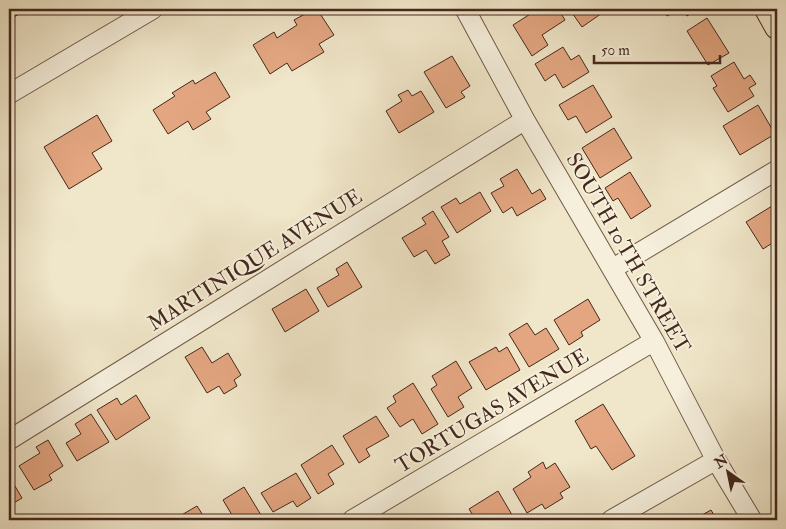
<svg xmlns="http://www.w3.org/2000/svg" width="786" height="529" font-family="'IM FELL Double Pica',serif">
  <rect width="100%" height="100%" fill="#f0e6c9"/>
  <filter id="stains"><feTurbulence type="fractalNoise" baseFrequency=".004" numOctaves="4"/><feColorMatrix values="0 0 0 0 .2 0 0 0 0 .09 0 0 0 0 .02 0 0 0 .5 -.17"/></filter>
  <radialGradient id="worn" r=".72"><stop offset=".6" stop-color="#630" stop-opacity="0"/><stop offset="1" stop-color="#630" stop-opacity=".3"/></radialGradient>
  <path fill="#e3a681" stroke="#45281c" d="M 9,9 L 27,9 L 9,20 Z
    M 314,9 L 317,9 L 334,35 L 319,44 L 324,52 L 292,71 L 287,63 L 270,74 L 253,45 L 274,32 L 277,38 L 297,25 L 294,20 Z
    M 503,9 L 515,9 L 506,14 Z
    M 538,9 L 558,9 L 565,20 L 542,35 L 548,45 L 532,56 L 513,25 Z
    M 573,9 L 604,9 L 605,11 L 582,27 L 570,10 Z
    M 663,9 L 680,9 L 667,16 Z
    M 682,9 L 698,9 L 687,16 Z
    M 707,18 L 729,53 L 708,65 L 687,31 Z
    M 563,47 L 571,60 L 579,55 L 589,72 L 563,88 L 555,74 L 545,81 L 535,64 Z
    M 452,56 L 470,86 L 461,92 L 465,97 L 446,108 L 424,72 Z
    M 734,62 L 744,79 L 750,75 L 756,84 L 749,88 L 754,96 L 728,112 L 713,88 L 717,86 L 711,76 Z
    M 215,72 L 230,97 L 206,112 L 211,119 L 193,130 L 188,121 L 168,134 L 153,110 L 175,96 L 172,93 L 193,80 L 195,84 Z
    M 593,85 L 612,117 L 586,133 L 576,116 L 568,120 L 559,105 Z
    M 408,90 L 412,96 L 421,91 L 434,112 L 399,133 L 386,111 L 402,101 L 398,95 Z
    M 758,105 L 775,134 L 740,155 L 723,126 Z
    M 97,115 L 112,141 L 92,153 L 102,169 L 69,189 L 44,147 Z
    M 614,128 L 632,158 L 600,178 L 582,148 Z
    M 517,169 L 532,194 L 540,189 L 546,199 L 517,216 L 512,207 L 503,213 L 491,193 L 504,186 L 500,179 Z
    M 630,172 L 651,206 L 631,219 L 618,198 L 613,201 L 605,188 Z
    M 480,192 L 491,211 L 457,233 L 441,207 L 456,198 L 460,204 Z
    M 777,203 L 777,240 L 763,249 L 746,222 Z
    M 433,211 L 449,237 L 442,241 L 450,255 L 435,264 L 426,250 L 414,257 L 402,238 L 426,224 L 422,218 Z
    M 347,262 L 362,287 L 328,307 L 317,288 L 339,275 L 336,269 Z
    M 306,289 L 319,311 L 285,332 L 272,309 Z
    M 588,299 L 600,320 L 581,332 L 583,336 L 569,345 L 554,320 Z
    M 527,323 L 535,335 L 546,328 L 559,349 L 529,367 L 509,334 Z
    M 202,347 L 212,363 L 228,353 L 241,375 L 234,380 L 237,386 L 224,394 L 219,386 L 207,393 L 185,357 Z
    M 496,347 L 499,352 L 507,347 L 520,370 L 486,390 L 469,362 Z
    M 456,361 L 472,388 L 458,397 L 464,407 L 448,417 L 431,389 L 437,385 L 432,376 Z
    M 413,383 L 438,424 L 422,434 L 413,419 L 400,427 L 387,408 L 396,402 L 393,396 Z
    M 136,395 L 150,418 L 116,440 L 97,410 L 117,398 L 121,405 Z
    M 603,404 L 635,456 L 612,470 L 596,446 L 591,449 L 575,421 Z
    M 91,414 L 109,442 L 77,461 L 66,443 L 81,434 L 75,424 Z
    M 376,416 L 389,436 L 366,449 L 370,456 L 359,463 L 343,436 Z
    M 48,440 L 63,466 L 49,475 L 52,480 L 34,490 L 19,466 L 40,453 L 36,447 Z
    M 332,445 L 344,464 L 328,474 L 334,484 L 318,494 L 301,465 Z
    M 543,462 L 546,469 L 555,463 L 570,487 L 560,493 L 563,498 L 545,509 L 542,504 L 527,513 L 513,489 L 531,477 L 528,472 Z
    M 296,473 L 311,498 L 297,507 L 293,501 L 273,512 L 261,493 Z
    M 9,476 L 22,498 L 9,506 Z
    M 244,487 L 264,520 L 224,520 L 232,515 L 223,500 Z
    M 498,491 L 515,520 L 476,520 L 469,509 Z
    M 197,506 L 206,520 L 173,520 Z
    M 711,510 L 717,520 L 693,520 Z"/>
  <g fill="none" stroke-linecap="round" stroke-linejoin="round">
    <g stroke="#705847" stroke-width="21">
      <path id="minor" d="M 465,9 L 525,120 L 654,341 L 716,460 L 752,520
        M 9,94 L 153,9
        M 612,269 L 777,170
        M 9,440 L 525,120
        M 352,520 L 654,341
        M 611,520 L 716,460"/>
    </g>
    <g stroke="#45281c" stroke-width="26">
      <path id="major" d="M 767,9 L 777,27"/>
    </g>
    <use href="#minor" stroke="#f5efdc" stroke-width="19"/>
    <use href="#major" stroke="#f0e6c9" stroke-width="24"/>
  </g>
  <g text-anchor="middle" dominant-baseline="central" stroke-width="4" stroke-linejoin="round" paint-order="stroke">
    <g font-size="21" fill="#45281c" stroke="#f5efdc">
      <text transform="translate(628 253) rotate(60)">SOUTH 10TH STREET</text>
      <text transform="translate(255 260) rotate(-32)">MARTINIQUE AVENUE</text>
      <text transform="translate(492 411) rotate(-31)">TORTUGAS AVENUE</text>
    </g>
  </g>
  <rect width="786" height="529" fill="none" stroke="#f0e6c9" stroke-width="30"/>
  <rect x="10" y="10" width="766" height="509" fill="none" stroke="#45281c" stroke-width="2.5"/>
  <rect x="15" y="15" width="756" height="499" fill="none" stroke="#45281c"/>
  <g transform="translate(728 472) rotate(327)" stroke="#f5efdc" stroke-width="4" paint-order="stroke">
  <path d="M0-4L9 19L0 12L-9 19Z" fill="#45281c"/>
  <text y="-8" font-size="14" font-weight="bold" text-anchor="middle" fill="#45281c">N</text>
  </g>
  <path d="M594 55v8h126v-8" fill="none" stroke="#45281c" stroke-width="2.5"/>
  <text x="601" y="55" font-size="15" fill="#45281c" stroke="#f5efdc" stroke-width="4" paint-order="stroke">50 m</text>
  <rect width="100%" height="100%" filter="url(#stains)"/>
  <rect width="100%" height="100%" fill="url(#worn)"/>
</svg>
